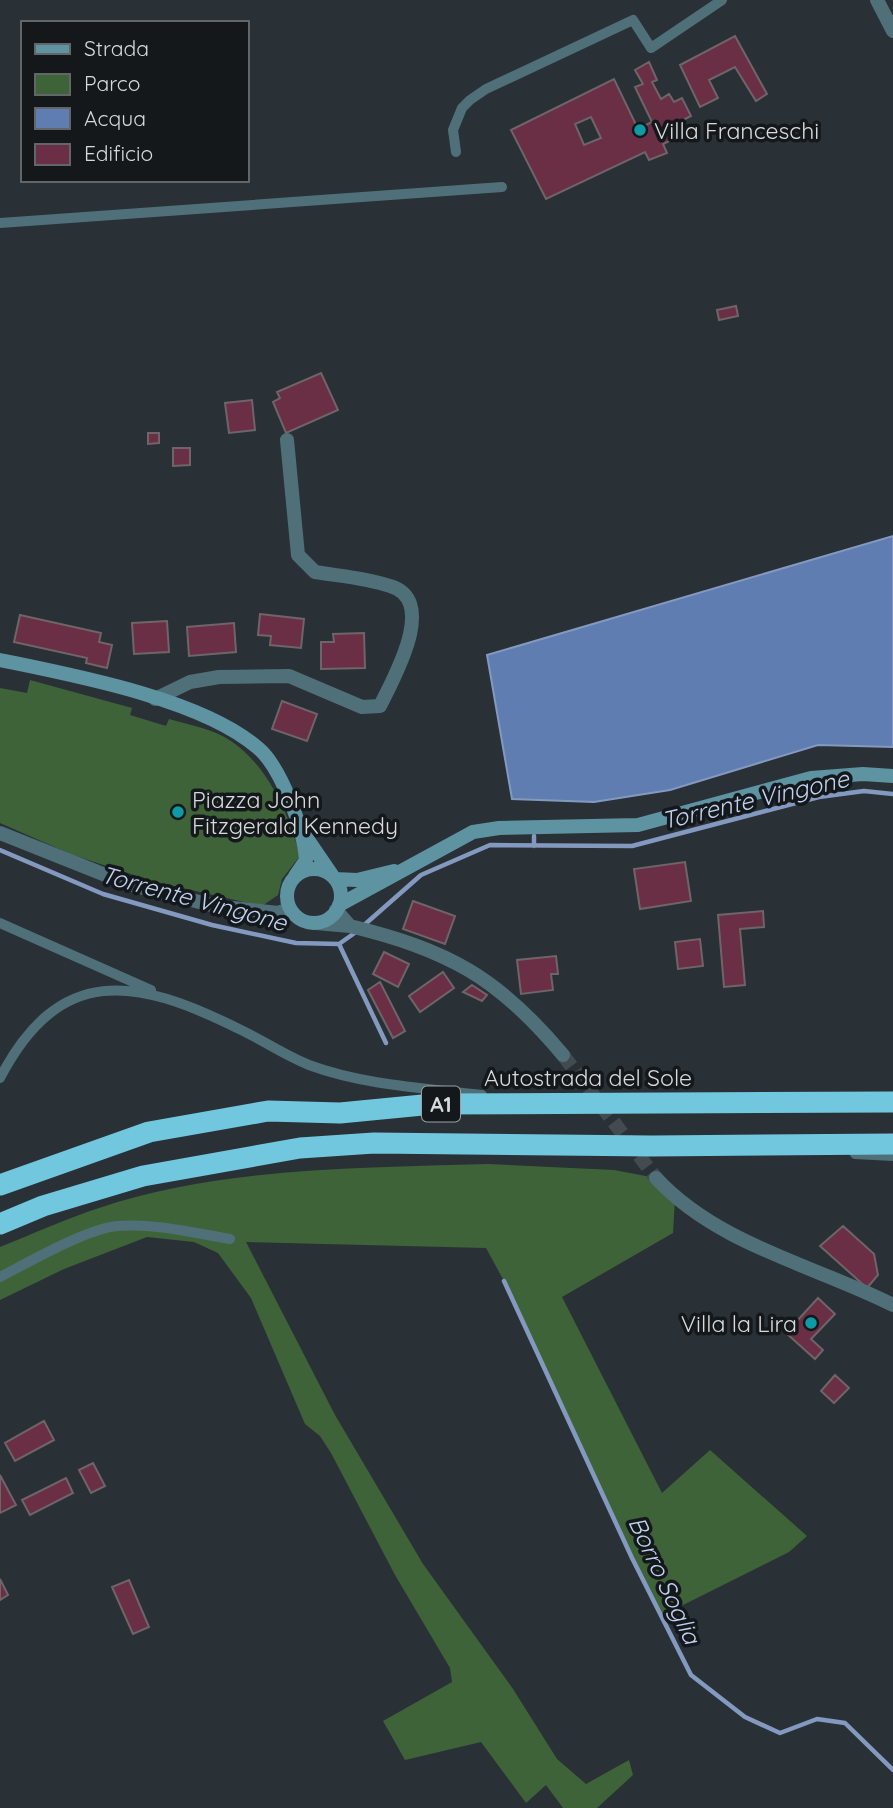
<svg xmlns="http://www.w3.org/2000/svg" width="893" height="1808" font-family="Quicksand,sans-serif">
  <rect width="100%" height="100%" fill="#293137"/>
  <path fill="#3f6338" d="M 30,680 L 132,708 L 130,715 L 166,726 L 169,719 C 190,725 213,729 231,741 C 268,766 289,814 300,856 L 282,879 L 278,895 L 262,906 L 152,881 L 73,855 L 0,823 L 0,688 L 27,693 Z
    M 488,1164 L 614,1170 L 656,1178 L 675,1198 L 673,1233 L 562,1297 L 662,1493 L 710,1450 L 807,1536 L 789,1552 L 661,1616 L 504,1281 L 486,1248 L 246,1242 L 335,1415 L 423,1564 L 513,1689 L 557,1759 L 586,1784 L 629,1760 L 633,1775 L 597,1808 L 563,1808 L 546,1785 L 526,1803 L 481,1742 L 405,1760 L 383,1721 L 452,1682 L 450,1668 L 395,1575 L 331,1453 L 320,1436 L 305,1424 L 251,1298 L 218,1253 L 194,1242 L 147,1237 L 64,1269 L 0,1300 L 0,1247 C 33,1234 65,1219 99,1208 C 219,1167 362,1168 488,1164 Z"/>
  <path fill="#607db2" stroke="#8399bf" stroke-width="2" d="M 893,536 L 893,747 L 818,745 L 670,790 L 594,802 L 512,799 L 487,655 Z"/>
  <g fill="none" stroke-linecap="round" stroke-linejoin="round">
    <path stroke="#8399bf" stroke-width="4.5" d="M 534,846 L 534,836
      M 0,850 L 103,894 L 212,925 L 296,943 L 339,944 L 356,932
      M 363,926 L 421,875 L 490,845 L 632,846 L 819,797 L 864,791 L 893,794
      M 339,944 L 386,1043
      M 504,1281 L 632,1558 L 691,1675 L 745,1717 L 780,1733 L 817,1719 L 845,1723 L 893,1770"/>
  </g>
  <path fill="#6a2e45" stroke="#6f6467" stroke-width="2" fill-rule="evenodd" d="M 735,36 L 767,94 L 756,101 L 735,67 L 709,80 L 718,98 L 700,107 L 680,65 Z
    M 649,62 L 657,80 L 652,82 L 661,99 L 669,94 L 674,102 L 682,98 L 691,116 L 679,122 L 684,134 L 663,144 L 667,153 L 649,160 L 645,152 L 546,199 L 511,130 L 614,79 L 638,129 L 652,122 L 635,87 L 643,84 L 635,70 ZM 591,117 L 601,138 L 584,145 L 575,124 Z
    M 736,306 L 738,316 L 719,320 L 717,310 Z
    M 321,373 L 338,410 L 286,433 L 273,402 L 280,398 L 277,392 Z
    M 252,400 L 255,430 L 229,433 L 225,403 Z
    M 148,433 L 159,433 L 159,443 L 148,444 Z
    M 173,448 L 190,448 L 190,465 L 173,466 Z
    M 260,614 L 304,619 L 301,648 L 270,645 L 271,636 L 258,635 Z
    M 20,615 L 101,633 L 99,642 L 112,645 L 107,668 L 86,663 L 87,658 L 14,642 Z
    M 167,621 L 169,652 L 134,654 L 132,623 Z
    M 234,623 L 236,652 L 189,656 L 187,627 Z
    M 364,633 L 365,668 L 321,669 L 321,642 L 334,642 L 333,634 Z
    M 282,701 L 317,714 L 307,741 L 272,729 Z
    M 685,862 L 691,901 L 640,909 L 634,869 Z
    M 413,901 L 455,916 L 445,944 L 403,929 Z
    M 763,911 L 764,927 L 740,929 L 745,985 L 724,987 L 718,915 Z
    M 700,939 L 703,966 L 678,969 L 675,942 Z
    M 384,952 L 409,964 L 398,987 L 373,974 Z
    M 556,956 L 558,974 L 551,974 L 553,990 L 521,994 L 517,960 Z
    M 443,972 L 454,988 L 420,1012 L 409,996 Z
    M 380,982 L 405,1031 L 393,1038 L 368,990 Z
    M 472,985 L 487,995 L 482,1001 L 463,992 Z
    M 843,1226 L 874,1254 L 878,1275 L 867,1288 L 820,1246 Z
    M 818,1298 L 835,1314 L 811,1339 L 823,1350 L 815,1359 L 786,1333 Z
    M 835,1375 L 849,1388 L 834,1403 L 821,1391 Z
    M 44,1421 L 54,1440 L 15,1461 L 5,1443 Z
    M 93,1463 L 105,1486 L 91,1493 L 79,1470 Z
    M 0,1475 L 16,1505 L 0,1513 Z
    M 66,1478 L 73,1493 L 30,1515 L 22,1500 Z
    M 0,1579 L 8,1595 L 0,1600 Z
    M 129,1580 L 149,1627 L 133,1634 L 112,1587 Z"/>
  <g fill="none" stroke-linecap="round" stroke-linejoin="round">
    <path stroke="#434a50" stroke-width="14" stroke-dasharray="14 7" stroke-linecap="butt" d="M 563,1055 L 656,1178"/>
    <path stroke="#4f7079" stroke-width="10" d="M 456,152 L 453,130 L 462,108 L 470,100 L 486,89 L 633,20 L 651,48 L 722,0
      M 0,223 L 502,187
      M 0,923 L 151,990
      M 0,1078 C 60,963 136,978 237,1028 C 261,1039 284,1055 309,1065 C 363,1085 424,1088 482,1095
      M 855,1154 L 893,1156
      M 0,1277 C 29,1262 88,1228 118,1226 C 155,1223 194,1233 230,1239"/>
    <path stroke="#4f7079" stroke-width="14" d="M 877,0 L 893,31
      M 155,699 L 190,682 L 219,677 L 289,676 L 362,707 L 380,706 C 393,679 439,600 390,586 C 367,578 340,576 315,572 L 298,555 L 287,440
      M 0,833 L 128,884 L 215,906 L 278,913 L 290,909
      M 316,923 L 350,926 L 336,910
      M 350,926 C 448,950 498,977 563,1055
      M 656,1178 C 718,1245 814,1265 893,1305"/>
    <path stroke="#5e93a2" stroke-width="14" d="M 0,660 C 73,675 202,699 258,748 C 281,767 304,830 306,860 L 295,876
      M 304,834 L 332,875
      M287 896a27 27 0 1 1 54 0a27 27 0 1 1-54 0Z
      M 335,879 L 357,880 L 394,871
      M 339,905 L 473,832 L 499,828 L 638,825 L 811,778 L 863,774 L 893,776"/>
    <path stroke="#71c7de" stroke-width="21" d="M 0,1185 L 149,1132 L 268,1111 L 340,1113 L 433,1104 L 893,1102
      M 0,1224 L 43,1206 L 143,1176 L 300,1148 L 374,1143 L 652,1146 L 893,1144"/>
  </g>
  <g fill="#0f9aa8" stroke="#15181b" stroke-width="2.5">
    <circle cx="640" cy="130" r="7"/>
    <circle cx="178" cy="812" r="7"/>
    <circle cx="811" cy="1323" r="7"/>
  </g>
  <g text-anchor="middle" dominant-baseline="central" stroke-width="7" stroke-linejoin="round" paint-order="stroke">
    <rect fill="#15181b" stroke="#9ba0a4" stroke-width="2" x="422" y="1086.5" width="38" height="35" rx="5"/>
    <g font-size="21" font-weight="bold" fill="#d5dade">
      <text x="441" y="1104">A1</text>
    </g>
    <g font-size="23" fill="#d5dade" stroke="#15181b" text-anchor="start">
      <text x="654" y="130">Villa Franceschi</text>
      <text x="192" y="799">Piazza John<tspan x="192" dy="26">Fitzgerald Kennedy</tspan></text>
      <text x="797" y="1323" text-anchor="end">Villa la Lira</text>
    </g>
    <g font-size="23" fill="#d5dade" stroke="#15181b">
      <text x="588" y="1077">Autostrada del Sole</text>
    </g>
    <g font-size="24" font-style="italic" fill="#c0d2f1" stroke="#15181b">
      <text transform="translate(755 799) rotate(-13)">Torrente Vingone</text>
      <text transform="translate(194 898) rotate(15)">Torrente Vingone</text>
      <text transform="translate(665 1580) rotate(65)">Borro Soglia</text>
    </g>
  </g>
  <rect x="21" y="21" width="228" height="161" fill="#15181b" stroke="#626669" stroke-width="2"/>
  <rect x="35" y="44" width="35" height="10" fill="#5e93a2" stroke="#626669" stroke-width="2"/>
  <text x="84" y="56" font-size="21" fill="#d5dade">Strada</text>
  <rect x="35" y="74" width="35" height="21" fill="#3f6338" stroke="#626669" stroke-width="2"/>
  <text x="84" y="91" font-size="21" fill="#d5dade">Parco</text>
  <rect x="35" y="108" width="35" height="21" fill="#607db2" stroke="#626669" stroke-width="2"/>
  <text x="84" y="126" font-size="21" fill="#d5dade">Acqua</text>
  <rect x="35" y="144" width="35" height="21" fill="#6a2e45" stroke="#626669" stroke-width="2"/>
  <text x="84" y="161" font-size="21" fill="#d5dade">Edificio</text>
</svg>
